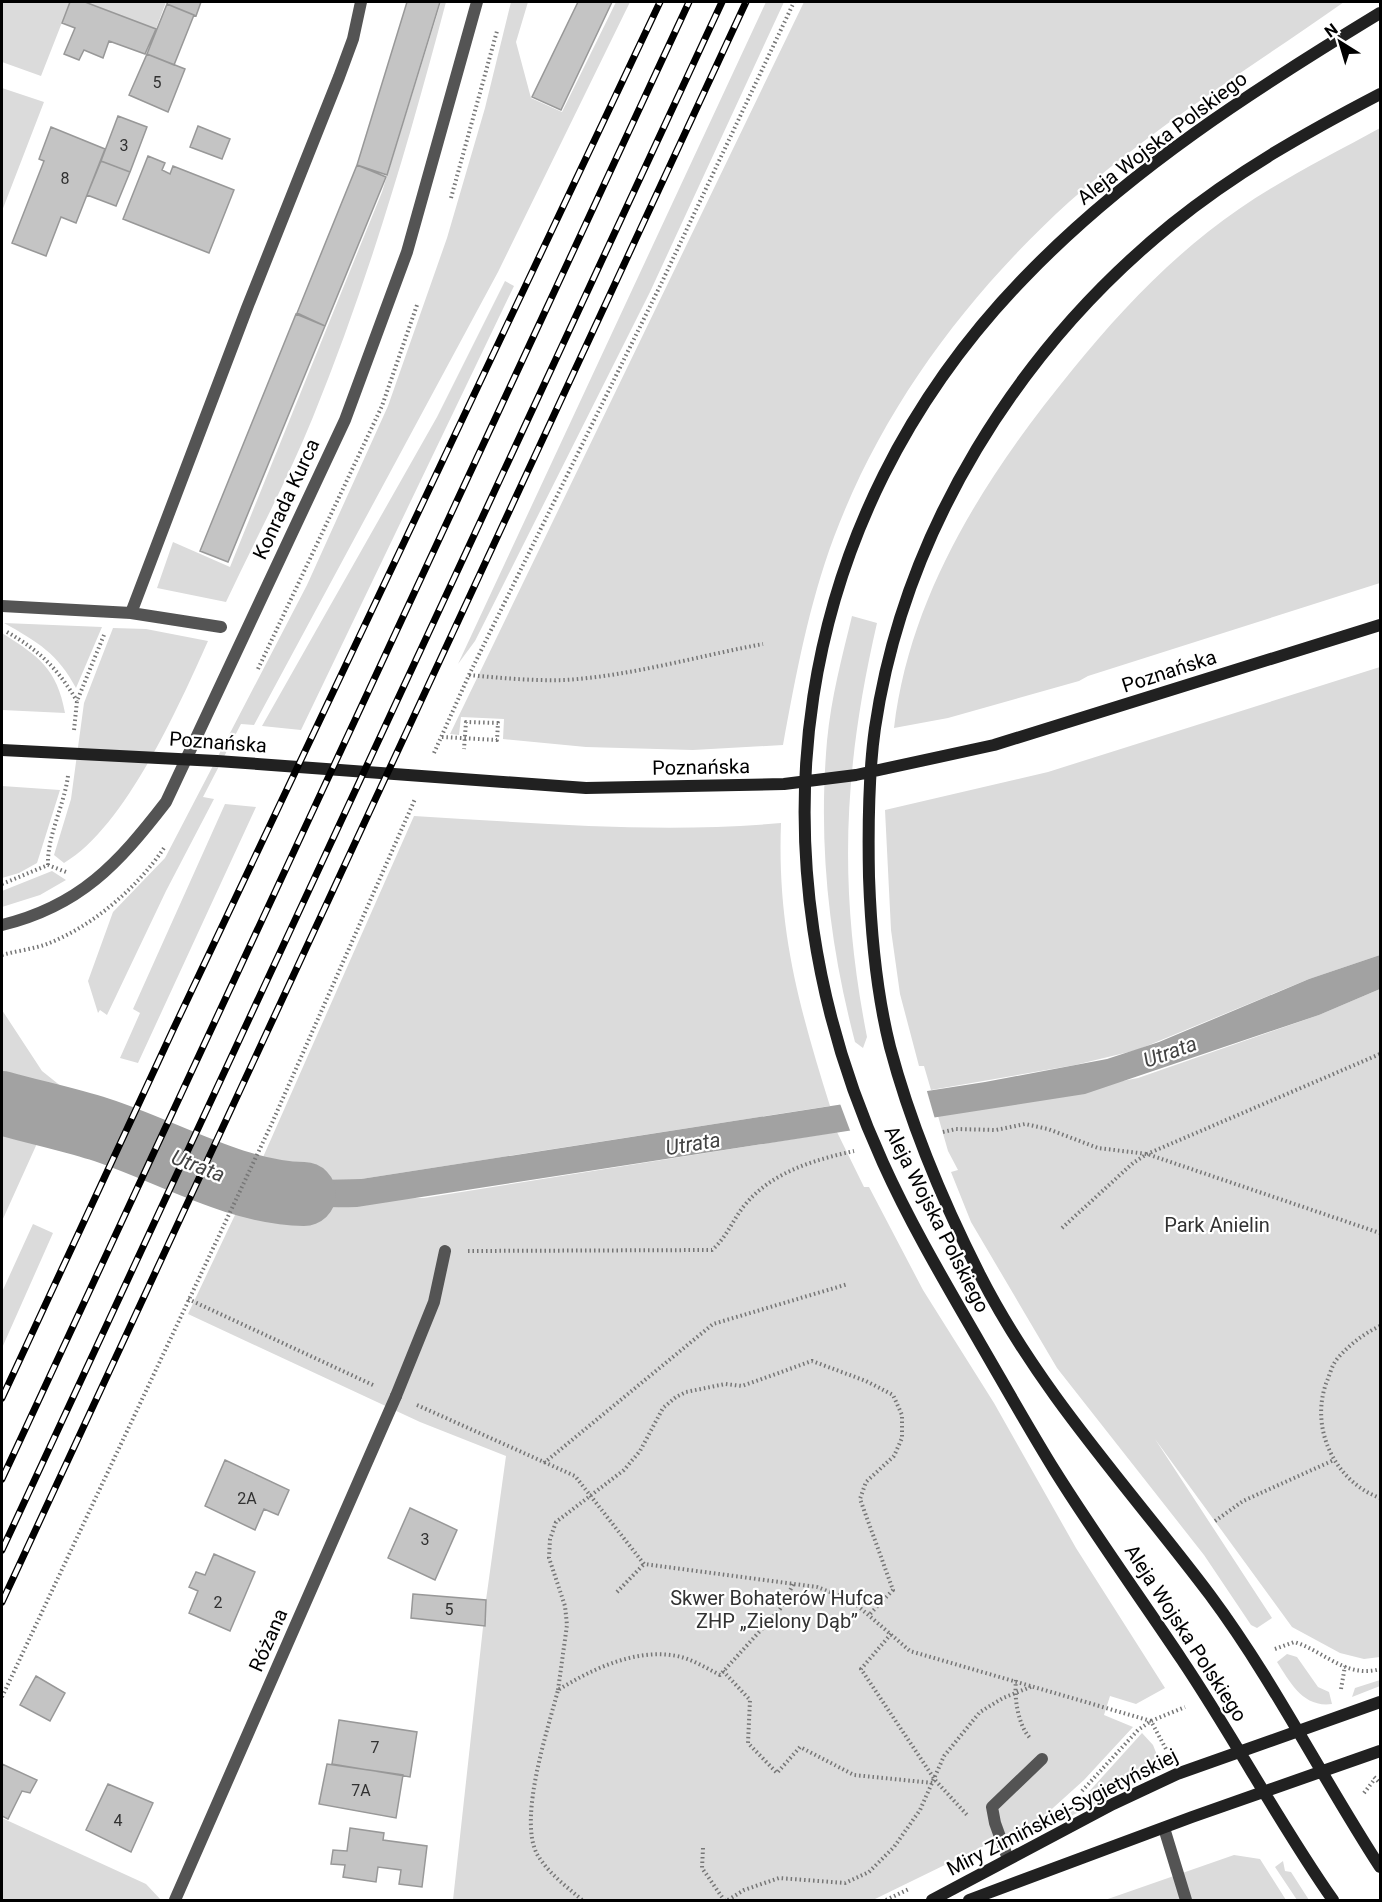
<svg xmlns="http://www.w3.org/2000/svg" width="1382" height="1902" font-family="Roboto,sans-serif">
  <rect width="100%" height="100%" fill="#fff"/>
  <path fill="#dbdbdb" d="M 2,2 L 70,2 L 41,76 L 2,62 Z
    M 85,2 L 166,2 L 156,29 Z
    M 441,2 L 446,2 C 409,142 368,282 313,417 C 288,479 255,540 226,602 L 157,588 L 173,542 L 230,567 L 382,192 Z
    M 511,2 L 528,2 L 516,42 L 531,98 L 562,112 L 616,2 L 630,2 L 498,272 L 254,725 L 241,724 L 203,797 L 214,799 L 166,891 L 107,1015 L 100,1010 L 98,1013 L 88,981 L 113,912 L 165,858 L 307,585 L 388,406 L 447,238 L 485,108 Z
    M 766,2 L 784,2 L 650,292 L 475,641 L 458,664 Z
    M 804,2 L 1344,2 C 1252,67 1153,127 1069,202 C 967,295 883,407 834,537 C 809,604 796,674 783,745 L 693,750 L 586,747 L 503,739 L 504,719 L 461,717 L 459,735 L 450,734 Z
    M 2,88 L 44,102 L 2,211 Z
    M 1380,128 L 1380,583 L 1088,676 L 1079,681 L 948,718 L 894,728 C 910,592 988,473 1073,369 C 1121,310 1176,252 1239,209 C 1284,178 1333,154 1380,128 Z
    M 505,281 L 514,286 L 301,730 L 262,726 L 437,417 Z
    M 852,616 L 877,623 C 843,771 838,888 867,1037 L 863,1048 L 855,1042 C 829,942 818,845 827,741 C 831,698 842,657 852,616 Z
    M 4,623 L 102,627 L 76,688 C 58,654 38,642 4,623 Z
    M 113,628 L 146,629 L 208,641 C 179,706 125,827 64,863 L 54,855 L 71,799 L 84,703 Z
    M 2,633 C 38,656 57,668 65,713 L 2,710 Z
    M 1380,667 L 1380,955 L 1309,979 L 1137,1050 L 1075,1065 L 931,1090 L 924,1066 L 919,1066 L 900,994 L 891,930 L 885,810 L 1048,772 Z
    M 2,786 L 60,790 L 37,863 L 19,873 L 2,878 Z
    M 225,804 L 256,807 L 138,1063 L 120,1058 L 140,1013 L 133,1009 Z
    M 414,816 C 537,823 659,834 781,823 C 777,929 799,1007 830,1106 L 361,1179 L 305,1180 L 256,1173 Z
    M 52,871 L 66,880 L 40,895 L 2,907 L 2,891 Z
    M 1380,989 L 1380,1657 L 1364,1659 L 1340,1653 L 1292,1627 L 1155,1439 L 1272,1618 L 1257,1628 L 1251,1625 L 1204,1555 L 1057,1368 L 971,1222 L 951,1172 L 958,1170 L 948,1151 L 938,1116 L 1138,1078 L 1319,1015 Z
    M 2,1010 L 42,1071 L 62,1087 L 54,1102 L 2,1088 Z
    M 2,1115 L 44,1128 L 2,1221 Z
    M 837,1132 L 864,1187 L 869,1187 L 923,1290 L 994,1403 L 1076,1548 L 1165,1688 L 1136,1704 L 1110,1696 L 1104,1715 L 1133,1727 L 1084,1780 L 1043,1817 L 873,1900 L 453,1900 L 486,1600 L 506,1456 L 420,1422 L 188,1314 L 244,1196 L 256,1200 L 424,1198 Z
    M 33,1224 L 53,1233 L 2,1348 L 2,1292 Z
    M 1287,1654 L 1297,1657 L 1318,1687 L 1329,1692 L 1332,1704 C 1303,1708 1290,1682 1277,1662 Z
    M 1380,1680 L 1380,1686 L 1352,1697 L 1355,1688 Z
    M 1142,1733 L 1153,1745 L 1163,1770 L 1055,1824 L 1085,1796 Z
    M 2,1818 L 146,1884 L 161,1900 L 2,1900 Z
    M 1234,1855 L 1260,1859 L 1286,1900 L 1105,1900 Z
    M 1283,1861 L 1285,1871 L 1291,1872 L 1309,1900 L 1297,1900 L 1275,1867 Z"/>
  <path fill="#a2a2a2" d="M 1380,955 L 1380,989 L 1319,1015 L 1085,1094 L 357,1207 C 307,1208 261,1206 215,1183 L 225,1162 L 263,1175 L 305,1180 L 361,1179 L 985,1082 L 1107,1059 L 1159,1042 L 1309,979 Z"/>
  <path fill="#fff" d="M 926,1088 L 935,1119 L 851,1133 L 839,1101 Z"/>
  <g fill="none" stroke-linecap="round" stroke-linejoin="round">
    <path stroke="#a2a2a2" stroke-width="64" d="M 2,1103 C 34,1112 67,1119 99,1129 C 165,1150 235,1193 304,1194"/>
  </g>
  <path fill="#c4c4c4" stroke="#989898" stroke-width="1.5" d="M 70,2 L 85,2 L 156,29 L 145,54 L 109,41 L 103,58 L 84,50 L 79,60 L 64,54 L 75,28 L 62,23 Z
    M 168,2 L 201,2 L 196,16 L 167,4 Z
    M 407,2 L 440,2 L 387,175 L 357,165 Z
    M 578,2 L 612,2 L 561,110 L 532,97 Z
    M 167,4 L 194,15 L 174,65 L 147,54 Z
    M 147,54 L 185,69 L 168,112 L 129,95 Z
    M 118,116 L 147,127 L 130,172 L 101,161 Z
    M 198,126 L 230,139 L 222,159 L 190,147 Z
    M 51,127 L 105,149 L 76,223 L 61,217 L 46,256 L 12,243 L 44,161 L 39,159 Z
    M 148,156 L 165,163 L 162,170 L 170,174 L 173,166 L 234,190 L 209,253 L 123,219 Z
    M 101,161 L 130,172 L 116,206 L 87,195 Z
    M 357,165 L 386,177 L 325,326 L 297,313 Z
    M 296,314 L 325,326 L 228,562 L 200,551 Z
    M 225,1460 L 289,1490 L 278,1515 L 264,1509 L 255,1530 L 205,1506 Z
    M 410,1508 L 457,1530 L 435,1580 L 388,1558 Z
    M 214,1554 L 255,1572 L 230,1631 L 189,1613 L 198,1591 L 189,1587 L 196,1572 L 205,1575 Z
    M 413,1594 L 486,1600 L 485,1626 L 411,1618 Z
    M 36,1676 L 65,1693 L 50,1721 L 20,1705 Z
    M 339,1720 L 417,1732 L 410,1777 L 332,1764 Z
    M 2,1764 L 37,1780 L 30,1793 L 22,1791 L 8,1819 L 2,1816 Z
    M 327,1764 L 403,1775 L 396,1818 L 319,1804 Z
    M 108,1784 L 153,1803 L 131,1852 L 86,1830 Z
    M 350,1828 L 384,1833 L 383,1840 L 427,1846 L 422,1887 L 399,1884 L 401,1870 L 378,1867 L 376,1882 L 343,1877 L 345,1865 L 331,1864 L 333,1850 L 347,1851 Z"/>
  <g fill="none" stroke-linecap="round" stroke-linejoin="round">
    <path stroke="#767676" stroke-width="4" stroke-dasharray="1.5 3" stroke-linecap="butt" d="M 451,198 L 497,31
      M 7,632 C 40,651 58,669 77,701
      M 258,669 L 382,406 L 417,305
      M 469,675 C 501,678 533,681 565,680 C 631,676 698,656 763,644
      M 74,730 L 77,701 L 104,635
      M 442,737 C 460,738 479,739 497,740 L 498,723 L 466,722 L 464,749
      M 434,753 L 469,675 L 661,284 L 794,2
      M 48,865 C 47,836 64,806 68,776
      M 2,884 L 48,865 L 66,872
      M 2,955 C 16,951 33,949 47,944 C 93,926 137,888 164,848
      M 943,1132 L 956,1129 L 996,1130 L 1025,1124 L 1048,1129 L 1098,1148 L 1147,1154 L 1380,1233
      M 1062,1228 L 1133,1163 L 1147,1154 L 1380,1054
      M 468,1251 L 712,1250 C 727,1237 732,1221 744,1206 C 771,1172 814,1160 854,1151
      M 188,1299 L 375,1386
      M 1380,1326 C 1363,1334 1349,1345 1337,1359 C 1332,1365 1330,1374 1327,1381 C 1309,1427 1334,1481 1380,1498
      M 417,1405 L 575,1476 L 644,1564 L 817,1587 L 851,1600 L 910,1651 L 1151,1721 L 1167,1751
      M 544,1463 L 713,1324 L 848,1284
      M 1215,1521 L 1243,1501 L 1334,1460
      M 617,1592 L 644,1564
      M 891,1634 L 861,1669 L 935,1780 L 968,1816
      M 1275,1649 L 1294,1642 C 1323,1650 1346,1679 1380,1669
      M 723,1671 L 750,1700 L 748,1743 L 777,1773 L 800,1747 L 854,1775 L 933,1783
      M 1016,1680 C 1014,1698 1018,1725 1030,1738
      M 1341,1689 L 1345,1666
      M 558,1690 L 567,1625 L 565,1606 L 549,1558 L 550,1539 L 556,1522 L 624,1470 L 640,1451 L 663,1408 L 676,1397 L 686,1392 L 725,1384 L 742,1386 L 812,1361 L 866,1381 L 893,1395 L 902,1415 L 902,1438 L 894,1456 L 866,1482 L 860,1499 L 893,1590 L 869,1615
      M 2,1697 L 272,1123 L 415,799
      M 1374,1777 L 1380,1783
      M 1082,1791 L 1138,1730 L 1151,1721 L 1185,1707
      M 1364,1793 L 1374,1780
      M 703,1848 L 702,1868 L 724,1900
      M 582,1900 C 566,1886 548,1873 537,1854 C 518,1818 548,1729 558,1690 C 592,1669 636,1648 677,1656 C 692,1659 706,1668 720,1675 L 780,1609 L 794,1583
      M 728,1900 L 744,1890 L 779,1878 L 845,1883 L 869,1872 L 894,1847 L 920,1810 L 944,1756 L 980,1712 L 1003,1698 L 1033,1686
      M 886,1900 L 909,1889"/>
    <path stroke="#545454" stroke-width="12" d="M 2,606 L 131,613 L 221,627
      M 131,613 L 247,308 L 339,77 L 353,39 L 361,2
      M 396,1396 L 434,1302 L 445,1251
      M 1164,1828 L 1186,1900
      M 1008,1859 L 995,1823 L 992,1807 L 1042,1759"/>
    <path stroke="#545454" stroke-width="12" d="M 2,925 C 80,906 118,864 166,802 L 345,420 L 407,252 L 477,2
      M 175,1900 L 396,1396"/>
    <path stroke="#212121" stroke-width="12" d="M 1380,94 C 1307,132 1236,172 1172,224 C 1018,349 904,531 875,728 C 868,777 868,828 869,877 C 871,934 876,991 890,1047 C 911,1126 943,1202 980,1275 C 1040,1393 1131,1490 1210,1595 C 1274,1681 1322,1778 1380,1867
      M 2,750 L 217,761 L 586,788 L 784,784 L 856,775 L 994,745 L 1380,625
      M 932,1900 L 1113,1804 L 1177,1774 L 1380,1702
      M 969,1900 L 1192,1817 L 1380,1751
      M 1333,1900 C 1279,1823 1235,1739 1182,1660 C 1140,1597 1095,1535 1055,1471 C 1029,1429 1005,1386 980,1343 C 946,1284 911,1225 883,1163 C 744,857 789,520 1025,277 C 1128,170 1255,89 1380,13"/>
    <g stroke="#000" stroke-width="7">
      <path id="rail" d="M 2,1398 L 172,1032 L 660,2
        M 2,1479 L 689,2
        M 2,1550 L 722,2
        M 2,1602 L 746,2"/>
    </g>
    <use href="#rail" stroke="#fff" stroke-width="4.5" stroke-dasharray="14" stroke-linecap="butt"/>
  </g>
  <g text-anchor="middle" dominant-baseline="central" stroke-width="4.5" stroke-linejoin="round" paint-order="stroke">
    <g font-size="16" fill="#313131">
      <text x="157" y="82">5</text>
      <text x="124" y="145">3</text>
      <text x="65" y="178">8</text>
      <text x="247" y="1498">2A</text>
      <text x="425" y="1539">3</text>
      <text x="218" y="1602">2</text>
      <text x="449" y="1609">5</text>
      <text x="375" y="1747">7</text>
      <text x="361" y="1790">7A</text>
      <text x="118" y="1820">4</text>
    </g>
    <g font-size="20" fill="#000" stroke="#fff">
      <text transform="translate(1162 138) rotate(-37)">Aleja Wojska Polskiego</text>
      <text transform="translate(286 499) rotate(-65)">Konrada Kurca</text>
      <text transform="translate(1169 671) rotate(-18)">Poznańska</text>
      <text transform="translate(218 742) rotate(4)">Poznańska</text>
      <text transform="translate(701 767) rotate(-1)">Poznańska</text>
      <text transform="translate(937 1219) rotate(63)">Aleja Wojska Polskiego</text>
      <text transform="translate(1186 1633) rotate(57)">Aleja Wojska Polskiego</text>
      <text transform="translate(268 1640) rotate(-66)">Różana</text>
      <text transform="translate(1062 1812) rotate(-27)">Miry Zimińskiej-Sygietyńskiej</text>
    </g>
    <g font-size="20" fill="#323232" stroke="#fff">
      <text x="1217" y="1225">Park Anielin</text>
      <text x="777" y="1598">Skwer Bohaterów Hufca<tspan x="777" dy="23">ZHP „Zielony Dąb”</tspan></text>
    </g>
    <g font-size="21" font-style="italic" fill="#434343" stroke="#fff">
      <text transform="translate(1170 1052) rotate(-20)">Utrata</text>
      <text transform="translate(693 1144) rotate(-9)">Utrata</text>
      <text transform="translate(198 1166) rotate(21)">Utrata</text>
    </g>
  </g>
  <rect width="1382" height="1902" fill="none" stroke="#000000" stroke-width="6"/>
  <g transform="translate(1340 42) rotate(323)" stroke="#ffffff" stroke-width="4.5" paint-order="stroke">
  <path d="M0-4.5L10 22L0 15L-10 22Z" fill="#000000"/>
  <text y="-9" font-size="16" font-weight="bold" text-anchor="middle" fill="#000000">N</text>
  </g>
</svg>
